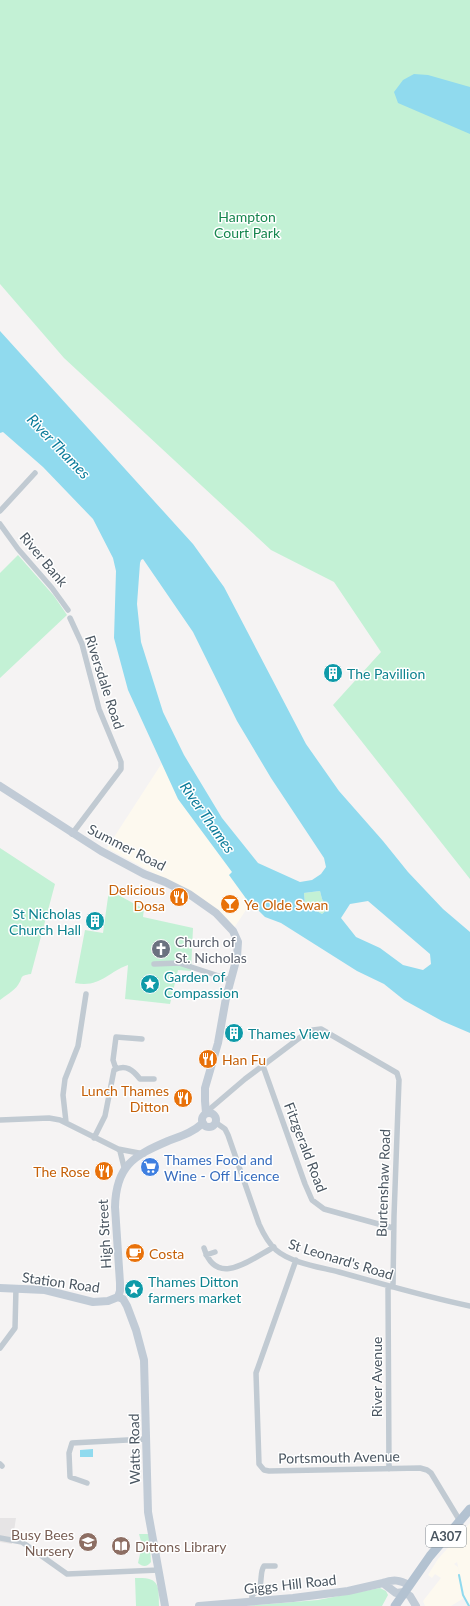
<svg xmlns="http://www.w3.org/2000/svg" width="470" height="1606" font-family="Lato,sans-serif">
  <rect width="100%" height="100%" fill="#f5f3f3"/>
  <path fill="#fdf9ef" d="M 162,763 L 178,799 L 232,872 L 229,875 L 250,904 L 234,928 L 204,900 L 107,848 Z
    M 470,1523 L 470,1606 L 465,1598 L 457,1562 L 454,1564 L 458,1567 L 464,1598 L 451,1606 L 425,1606 L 423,1601 L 441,1578 L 435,1574 L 432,1578 L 428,1575 L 438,1559 Z"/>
  <path fill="#e6e4e5" d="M 0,1518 L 16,1518 L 12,1544 L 0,1542 Z"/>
  <path fill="#c3f1d5" d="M 0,0 L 470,0 L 470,879 L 333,705 L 381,652 L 334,582 L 271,550 L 64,358 L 0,284 Z
    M 18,555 L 54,596 L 67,615 L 0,678 L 0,573 Z
    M 0,848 L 55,884 L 31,974 C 18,976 24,977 18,985 C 14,991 5,996 0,1000 Z
    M 109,890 L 144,909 L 143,917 L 193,928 L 191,971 L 178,970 L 170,1004 L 125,999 L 128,965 C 108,972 100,988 75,983 L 85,930 L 103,933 Z
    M 320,891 L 322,899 L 328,909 L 322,914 L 305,904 L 304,893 Z
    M 139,1534 L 149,1534 L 151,1562 C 147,1567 143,1567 138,1563 L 142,1545 Z
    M 135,1578 C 159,1577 159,1584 159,1606 L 136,1606 Z
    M 380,1588 L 386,1591 L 388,1595 L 382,1606 L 245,1606 L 318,1600 Z"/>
  <path fill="#90daee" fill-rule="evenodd" d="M 414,74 L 428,75 L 470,87 L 470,134 L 398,103 L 394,92 L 403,80 Z
    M 0,331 L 193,544 L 224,587 L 306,744 L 339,791 L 383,841 L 408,872 L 443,909 L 470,932 L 470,1033 L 442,1021 L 404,1000 L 384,984 L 357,971 L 281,923 L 265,917 L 256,908 L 250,904 L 229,875 L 232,872 L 178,799 L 128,690 L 114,638 L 116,571 L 113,558 L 93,519 L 43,467 L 3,432 L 0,433 ZM 143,559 L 193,632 L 237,721 L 271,778 L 324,858 L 326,867 L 321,874 L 312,880 L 300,882 L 258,863 L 222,818 L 184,755 L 163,712 L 141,642 L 137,604 L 140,563 L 141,560 ZM 320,891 L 322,899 L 328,909 L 322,914 L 305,904 L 304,893 ZM 368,901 L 430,954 L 431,964 L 423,970 L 403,965 L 380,948 L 356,937 L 341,918 L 350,904 Z
    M 93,1449 L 93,1457 L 80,1457 L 80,1450 Z"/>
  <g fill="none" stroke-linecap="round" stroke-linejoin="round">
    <path stroke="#90daee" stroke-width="2" d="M 459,1575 L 463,1595 L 469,1606"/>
    <path stroke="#c1cad2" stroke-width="5.5" d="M 0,511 L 35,473
      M 0,524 L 18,549 L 52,588 L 68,610
      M 70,618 L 82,644 L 99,709 L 121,762 L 121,769 L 72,834
      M 154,964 L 179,963 L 231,980
      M 263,1066 L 305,1184 L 312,1200 L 324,1209 L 393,1228
      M 116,1069 L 113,1060 L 116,1037 L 142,1039
      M 210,1113 L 211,1108 L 245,1079 L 302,1036 L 313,1030 L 321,1029 L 397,1073 L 399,1080 L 394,1216 L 393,1287
      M 0,1120 L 49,1118 L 60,1120 L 118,1149 L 144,1154
      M 66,1122 L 63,1095 L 65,1079 L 78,1046 L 86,994
      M 215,1122 L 225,1129 L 228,1135 L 259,1224 C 263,1233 268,1243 276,1250 C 291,1263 320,1267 339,1272 C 383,1284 426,1297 470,1306
      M 94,1138 L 105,1116 L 114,1070 C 126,1064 133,1070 140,1079 L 154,1079
      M 118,1149 L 120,1151 L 124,1167
      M 204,1248 C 216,1288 250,1260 274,1247
      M 206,1255 L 215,1252
      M 296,1260 L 256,1373 L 259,1464 L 264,1470 L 269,1471 L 420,1468 L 427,1470 L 431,1473 L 460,1521
      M 388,1286 L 389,1469
      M 0,1348 L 15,1328 L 16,1288
      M 0,1464 L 2,1466
      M 87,1483 L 70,1477 L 69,1453 L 72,1443 L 146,1439
      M 0,1538 L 22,1542 L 67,1574 L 159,1570
      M 252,1601 L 252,1596 C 255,1592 258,1591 260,1586 C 262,1579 260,1572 264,1566 L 275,1566"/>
    <path stroke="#c1cbd6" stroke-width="8" d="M 0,786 L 101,851 L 144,874 L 165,882 L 189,894 L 216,913 L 233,931 L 238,942 L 237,957 L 226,998 L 218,1043 L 205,1088 L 205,1101 L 206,1113
      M202 1120a7 7 0 1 1 14 0a7 7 0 1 1-14 0Z
      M 0,1288 L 45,1290 L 93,1302 L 108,1301 L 118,1297
      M 118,1297 L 123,1299 L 127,1306 L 136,1330 L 144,1360 L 148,1512 L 165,1606
      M 118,1297 L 120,1291 L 120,1283 L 115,1207 C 116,1166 133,1156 168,1141 C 181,1136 192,1133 203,1123
      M 383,1583 L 396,1593 L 404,1592 L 410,1596 L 416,1606
      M 199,1606 L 293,1598 L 348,1591 L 383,1583 C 393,1579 400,1580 409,1585"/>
    <path stroke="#b3c2d1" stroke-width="9" d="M 395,1606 L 430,1556 L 470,1509"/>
  </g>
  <defs>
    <g id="building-disc" transform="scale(1)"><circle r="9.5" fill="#0f9aa8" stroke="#fff"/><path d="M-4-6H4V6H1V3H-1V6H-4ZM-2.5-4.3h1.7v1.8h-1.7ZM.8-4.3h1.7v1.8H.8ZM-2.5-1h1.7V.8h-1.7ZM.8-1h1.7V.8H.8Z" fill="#fff"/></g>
    <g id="restaurant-disc" transform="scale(1)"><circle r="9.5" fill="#e8710a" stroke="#fff"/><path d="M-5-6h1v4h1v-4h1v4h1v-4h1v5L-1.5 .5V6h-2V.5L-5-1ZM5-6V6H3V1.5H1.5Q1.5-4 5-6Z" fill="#fff"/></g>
    <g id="bar-disc" transform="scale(1)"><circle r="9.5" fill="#e8710a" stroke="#fff"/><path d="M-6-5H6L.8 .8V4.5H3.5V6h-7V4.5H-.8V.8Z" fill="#fff"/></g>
    <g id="church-disc" transform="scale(1)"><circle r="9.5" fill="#6b7280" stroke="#fff"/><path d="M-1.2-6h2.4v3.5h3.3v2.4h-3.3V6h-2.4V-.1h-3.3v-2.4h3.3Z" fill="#fff"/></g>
    <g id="sight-disc" transform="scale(1)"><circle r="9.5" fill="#0f9aa8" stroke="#fff"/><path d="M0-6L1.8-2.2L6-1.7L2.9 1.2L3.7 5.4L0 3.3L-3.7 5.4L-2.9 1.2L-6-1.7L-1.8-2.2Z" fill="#fff"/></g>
    <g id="supermarket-disc" transform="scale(1)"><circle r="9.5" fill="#3f7fe0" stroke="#fff"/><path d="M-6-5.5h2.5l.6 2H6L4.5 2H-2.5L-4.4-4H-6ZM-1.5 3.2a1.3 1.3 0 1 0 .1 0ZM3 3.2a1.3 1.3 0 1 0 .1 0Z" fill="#fff"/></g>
    <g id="cafe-disc" transform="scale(1)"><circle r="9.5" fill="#e8710a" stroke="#fff"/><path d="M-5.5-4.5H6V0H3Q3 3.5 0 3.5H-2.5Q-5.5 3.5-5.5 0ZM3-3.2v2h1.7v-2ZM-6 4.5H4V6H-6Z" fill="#fff"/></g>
    <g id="school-disc" transform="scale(1)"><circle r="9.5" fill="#8d6e63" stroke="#fff"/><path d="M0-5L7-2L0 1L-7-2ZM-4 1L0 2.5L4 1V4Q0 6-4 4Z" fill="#fff"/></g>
    <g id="library-disc" transform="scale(1)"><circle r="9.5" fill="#8d6e63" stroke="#fff"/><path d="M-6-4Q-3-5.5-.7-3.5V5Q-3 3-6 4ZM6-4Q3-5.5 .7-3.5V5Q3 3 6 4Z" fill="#fff"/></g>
  </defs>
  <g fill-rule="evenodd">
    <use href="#building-disc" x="333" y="673"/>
    <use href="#restaurant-disc" x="179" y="897"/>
    <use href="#bar-disc" x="230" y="904"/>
    <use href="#building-disc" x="95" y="921"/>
    <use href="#church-disc" x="161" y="949"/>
    <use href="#sight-disc" x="150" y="984"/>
    <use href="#building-disc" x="234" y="1033"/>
    <use href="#restaurant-disc" x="208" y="1059"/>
    <use href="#restaurant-disc" x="183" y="1098"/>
    <use href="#supermarket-disc" x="150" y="1167"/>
    <use href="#restaurant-disc" x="104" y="1171"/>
    <use href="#cafe-disc" x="135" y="1253"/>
    <use href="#sight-disc" x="134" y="1289"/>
    <use href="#school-disc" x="88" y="1542"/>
    <use href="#library-disc" x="121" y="1546"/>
  </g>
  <g text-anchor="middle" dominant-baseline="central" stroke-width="3" stroke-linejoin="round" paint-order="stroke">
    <rect fill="#fff" stroke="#808990" stroke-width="1" x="426" y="1525" width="40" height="22" rx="3"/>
    <g font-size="13" font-weight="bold" fill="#4a5661">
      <text x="446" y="1536">A307</text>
    </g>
    <g font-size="14" fill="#17864f" stroke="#fff">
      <text x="247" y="216">Hampton<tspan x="247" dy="16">Court Park</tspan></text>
    </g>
    <g font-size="14" fill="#4a5661" stroke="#fff">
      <text transform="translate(44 559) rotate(50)">River Bank</text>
      <text transform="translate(105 682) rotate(72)">Riversdale Road</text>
      <text transform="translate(127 847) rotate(27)">Summer Road</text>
      <text transform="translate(306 1147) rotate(69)">Fitzgerald Road</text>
      <text transform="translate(383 1183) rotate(-88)">Burtenshaw Road</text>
      <text transform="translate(104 1234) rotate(-93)">High Street</text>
      <text transform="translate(341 1259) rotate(17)">St Leonard's Road</text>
      <text transform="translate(61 1282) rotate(8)">Station Road</text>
      <text transform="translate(376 1377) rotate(-90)">River Avenue</text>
      <text transform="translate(134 1449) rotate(-91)">Watts Road</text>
      <text transform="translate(339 1457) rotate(-1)">Portsmouth Avenue</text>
      <text transform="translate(290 1584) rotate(-6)">Giggs Hill Road</text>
    </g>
    <g font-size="14" fill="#0d838f" stroke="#fff" text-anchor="start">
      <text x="347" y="673">The Pavillion</text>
      <text x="81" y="913" text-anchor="end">St Nicholas<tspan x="81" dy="16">Church Hall</tspan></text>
      <text x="164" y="976">Garden of<tspan x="164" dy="16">Compassion</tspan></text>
      <text x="248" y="1033">Thames View</text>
      <text x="148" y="1281">Thames Ditton<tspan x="148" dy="16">farmers market</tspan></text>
    </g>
    <g font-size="14" fill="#c56008" stroke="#fff" text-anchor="end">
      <text x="165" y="889">Delicious<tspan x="165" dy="16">Dosa</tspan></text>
      <text x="244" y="904" text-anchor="start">Ye Olde Swan</text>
      <text x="222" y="1059" text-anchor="start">Han Fu</text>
      <text x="169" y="1090">Lunch Thames<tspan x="169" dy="16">Ditton</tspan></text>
      <text x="90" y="1171">The Rose</text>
      <text x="149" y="1253" text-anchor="start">Costa</text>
    </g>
    <g font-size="14" fill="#5b616d" stroke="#fff" text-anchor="start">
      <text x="175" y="941">Church of<tspan x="175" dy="16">St. Nicholas</tspan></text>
    </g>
    <g font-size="14" fill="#366cbe" stroke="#fff" text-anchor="start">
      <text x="164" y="1159">Thames Food and<tspan x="164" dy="16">Wine - Off Licence</tspan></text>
    </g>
    <g font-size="14" fill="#785e54" stroke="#fff" text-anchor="end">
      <text x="74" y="1534">Busy Bees<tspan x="74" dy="16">Nursery</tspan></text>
      <text x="135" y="1546" text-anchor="start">Dittons Library</text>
    </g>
    <g font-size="15" font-style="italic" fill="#0c7c9b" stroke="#fff">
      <text transform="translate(59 446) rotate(46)">River Thames</text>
      <text transform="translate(208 817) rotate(55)">River Thames</text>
    </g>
  </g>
</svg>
